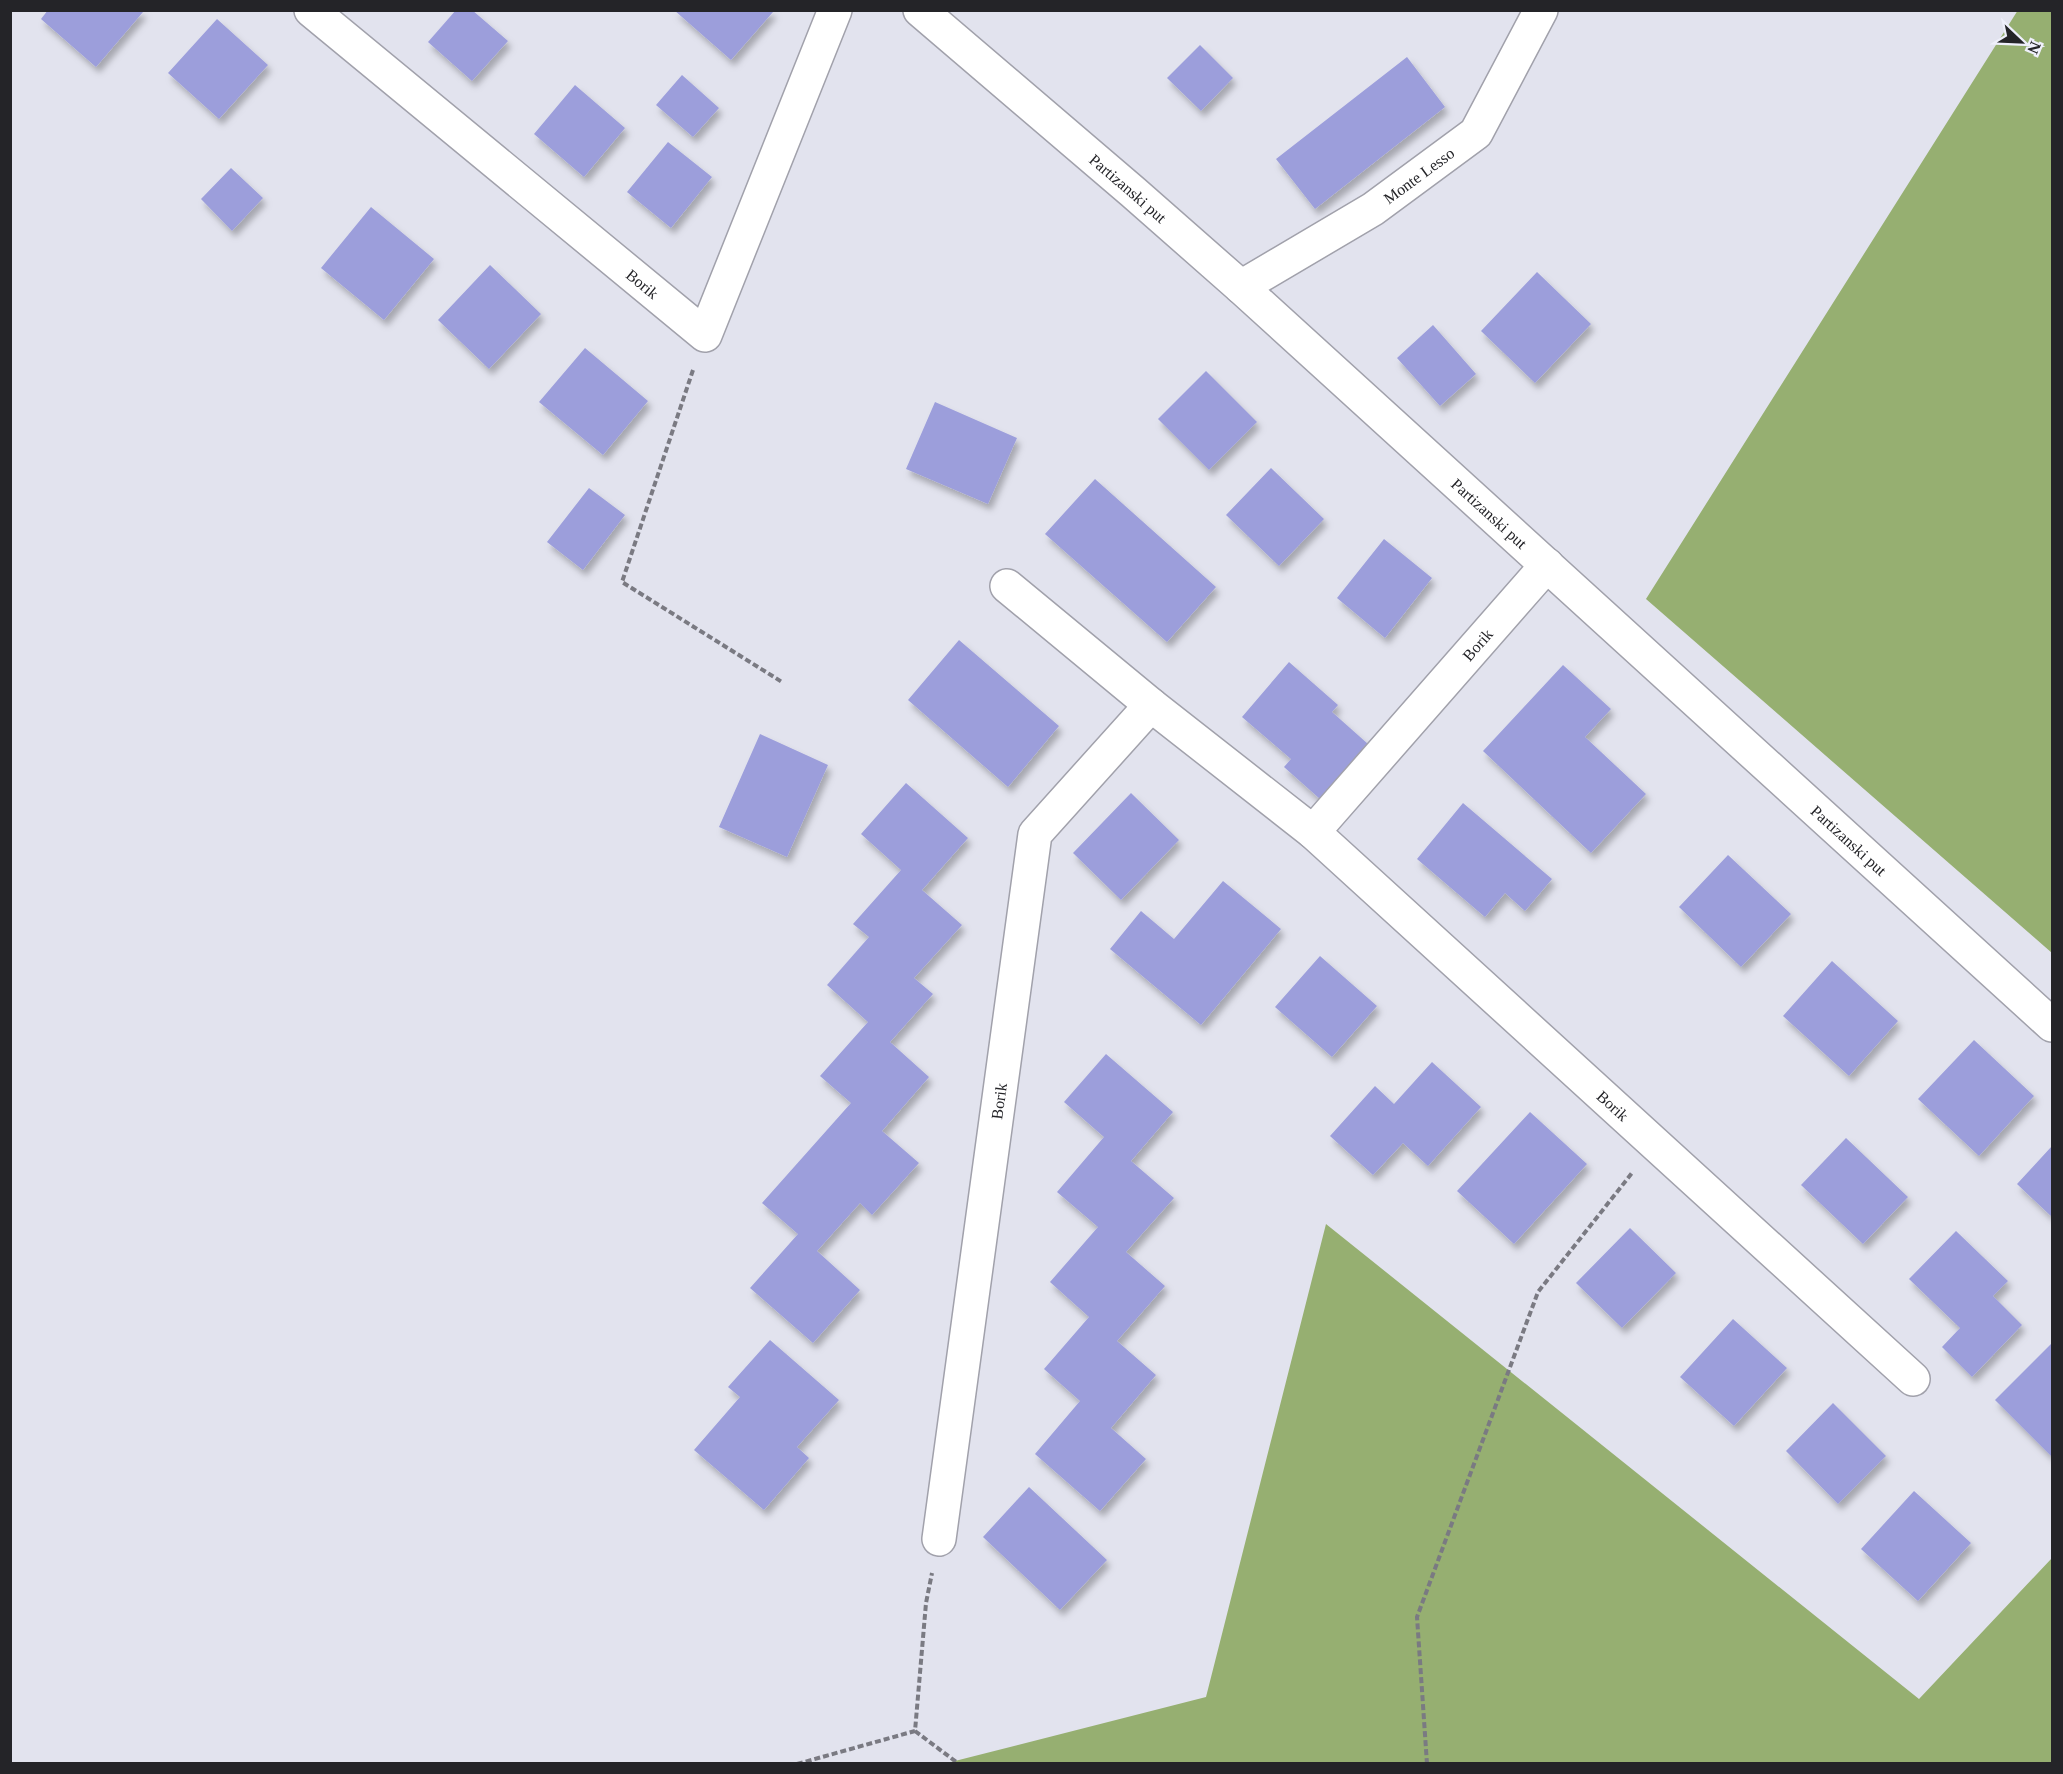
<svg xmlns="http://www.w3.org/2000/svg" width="2063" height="1774" font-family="'Times New Roman',serif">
  <defs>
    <filter id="shadow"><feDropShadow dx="3.5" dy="6" stdDeviation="3" flood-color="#0004"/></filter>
  </defs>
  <rect width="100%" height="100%" fill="#e2e3ee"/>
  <path fill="#96af71" d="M 2018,10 L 2052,11 L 2052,953 L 1646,599 Z
    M 1326,1224 L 1919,1699 L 2052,1558 L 2052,1763 L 947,1763 L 1206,1697 Z"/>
  <path fill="#9c9edb" filter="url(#shadow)" d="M 48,10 L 141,10 L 143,12 L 96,67 L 41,19 Z
    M 456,10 L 472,10 L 508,41 L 472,81 L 428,42 Z
    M 674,10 L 771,10 L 773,12 L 731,60 Z
    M 217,19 L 268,65 L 219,119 L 168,73 Z
    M 1200,45 L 1233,78 L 1201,111 L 1167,78 Z
    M 1407,57 L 1445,107 L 1315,209 L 1276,159 Z
    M 682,75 L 719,108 L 693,137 L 656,105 Z
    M 575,85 L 625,128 L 584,177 L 534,134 Z
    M 668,142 L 712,177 L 671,228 L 627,192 Z
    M 231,168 L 263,198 L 232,231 L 201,199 Z
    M 371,207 L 434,259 L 384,320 L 321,268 Z
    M 490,265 L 541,314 L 489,369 L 438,320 Z
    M 1537,272 L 1591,324 L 1535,383 L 1481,331 Z
    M 1433,325 L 1476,374 L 1440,406 L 1397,358 Z
    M 585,348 L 648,401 L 603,455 L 539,402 Z
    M 1206,371 L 1257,422 L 1209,470 L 1158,419 Z
    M 935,402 L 1017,438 L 988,504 L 906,469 Z
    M 1271,468 L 1324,519 L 1279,566 L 1226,515 Z
    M 1095,479 L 1216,587 L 1167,642 L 1045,534 Z
    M 589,488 L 625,515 L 583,570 L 547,542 Z
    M 1384,539 L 1432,578 L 1385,638 L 1337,598 Z
    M 959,640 L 1059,726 L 1008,787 L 908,700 Z
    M 1289,662 L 1338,705 L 1332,712 L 1368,744 L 1320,799 L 1284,767 L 1291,759 L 1242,717 Z
    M 1563,665 L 1611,709 L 1585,737 L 1646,794 L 1591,853 L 1483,751 Z
    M 760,734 L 828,765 L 787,857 L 719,827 Z
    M 906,783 L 968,838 L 922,890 L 962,925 L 914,978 L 933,994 L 890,1042 L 929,1077 L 882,1131 L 919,1163 L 872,1215 L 860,1203 L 817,1251 L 860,1290 L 813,1343 L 750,1288 L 798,1234 L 762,1203 L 851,1103 L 820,1076 L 868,1022 L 827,985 L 869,937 L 853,924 L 901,870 L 861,834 Z
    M 1131,793 L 1179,840 L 1121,900 L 1073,853 Z
    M 1463,803 L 1552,879 L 1525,911 L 1505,893 L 1485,917 L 1417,859 Z
    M 1728,855 L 1791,914 L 1741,967 L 1679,907 Z
    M 1223,881 L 1281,929 L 1201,1025 L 1110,949 L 1141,911 L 1174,939 Z
    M 1320,956 L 1377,1006 L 1332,1057 L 1275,1007 Z
    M 1832,961 L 1898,1021 L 1849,1076 L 1783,1016 Z
    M 1974,1040 L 2034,1096 L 1979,1156 L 1918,1099 Z
    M 1106,1054 L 1173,1112 L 1131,1161 L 1174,1198 L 1126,1252 L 1165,1286 L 1117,1341 L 1156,1375 L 1111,1428 L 1146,1459 L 1100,1511 L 1035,1454 L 1080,1401 L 1044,1369 L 1089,1317 L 1050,1282 L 1098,1227 L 1057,1192 L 1104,1137 L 1064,1102 Z
    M 1432,1062 L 1481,1107 L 1428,1166 L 1403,1143 L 1373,1175 L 1330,1136 L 1375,1086 L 1394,1104 Z
    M 1530,1112 L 1587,1164 L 1514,1244 L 1457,1191 Z
    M 1846,1138 L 1908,1197 L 1863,1244 L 1801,1185 Z
    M 2052,1146 L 2052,1217 L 2017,1184 Z
    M 1630,1228 L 1676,1273 L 1622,1328 L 1576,1283 Z
    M 1956,1231 L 2008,1281 L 1993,1296 L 2022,1325 L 1972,1377 L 1942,1347 L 1960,1328 L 1909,1279 Z
    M 1733,1319 L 1787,1368 L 1734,1426 L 1680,1377 Z
    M 770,1340 L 839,1400 L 797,1447 L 809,1458 L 764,1510 L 694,1450 L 740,1397 L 728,1387 Z
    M 2052,1343 L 2052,1457 L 1995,1400 Z
    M 1833,1403 L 1886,1456 L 1838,1504 L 1786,1451 Z
    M 1029,1487 L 1107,1560 L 1060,1610 L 983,1537 Z
    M 1914,1491 L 1971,1543 L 1918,1601 L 1861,1549 Z"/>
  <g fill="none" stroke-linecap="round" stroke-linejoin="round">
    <g stroke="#a1a1ab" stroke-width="36">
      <g id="minor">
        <path id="s1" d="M 311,10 L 705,335 L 835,10"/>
        <path id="s2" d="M 920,10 L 1133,192 L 1241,287 L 2052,1025"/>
        <path id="s3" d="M 1241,287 L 1373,209 L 1476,133 L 1541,10"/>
        <path id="s4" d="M 1007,586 L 1151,705 L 1313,832 L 1547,565"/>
        <path id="s5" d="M 1313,832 L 1913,1379"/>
        <path id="s6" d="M 939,1539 L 1035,834 L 1151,705"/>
      </g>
    </g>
    <path stroke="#7a7a82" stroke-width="4" stroke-dasharray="6 3" stroke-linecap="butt" d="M 693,370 L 622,582 L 782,682
      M 915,1731 L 959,1764
      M 797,1764 L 915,1731 L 926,1603 L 932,1573
      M 1427,1764 L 1417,1617 L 1538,1292 L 1632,1173"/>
    <use href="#minor" stroke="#fff" stroke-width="33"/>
  </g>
  <g text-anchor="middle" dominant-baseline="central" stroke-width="4.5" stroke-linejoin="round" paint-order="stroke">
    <g font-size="16" fill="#242428" stroke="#eff0fb">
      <text stroke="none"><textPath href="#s3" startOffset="210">Monte Lesso</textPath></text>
      <text stroke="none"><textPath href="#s2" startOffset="274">Partizanski put</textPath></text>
      <text stroke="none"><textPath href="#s1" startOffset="430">Borik</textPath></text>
      <text stroke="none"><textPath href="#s2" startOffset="760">Partizanski put</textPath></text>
      <text stroke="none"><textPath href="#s4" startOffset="642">Borik</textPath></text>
      <text stroke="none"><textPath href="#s2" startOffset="1246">Partizanski put</textPath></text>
      <text stroke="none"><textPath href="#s6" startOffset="442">Borik</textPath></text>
      <text stroke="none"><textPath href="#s5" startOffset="406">Borik</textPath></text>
    </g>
  </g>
  <rect width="2063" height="1774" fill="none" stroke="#242428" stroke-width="24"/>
  <g transform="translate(2021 42) rotate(113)" stroke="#eff0fb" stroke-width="4.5" paint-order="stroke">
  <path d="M0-4.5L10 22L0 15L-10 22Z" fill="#242428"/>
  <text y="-9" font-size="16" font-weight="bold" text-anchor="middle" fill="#242428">N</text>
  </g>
</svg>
